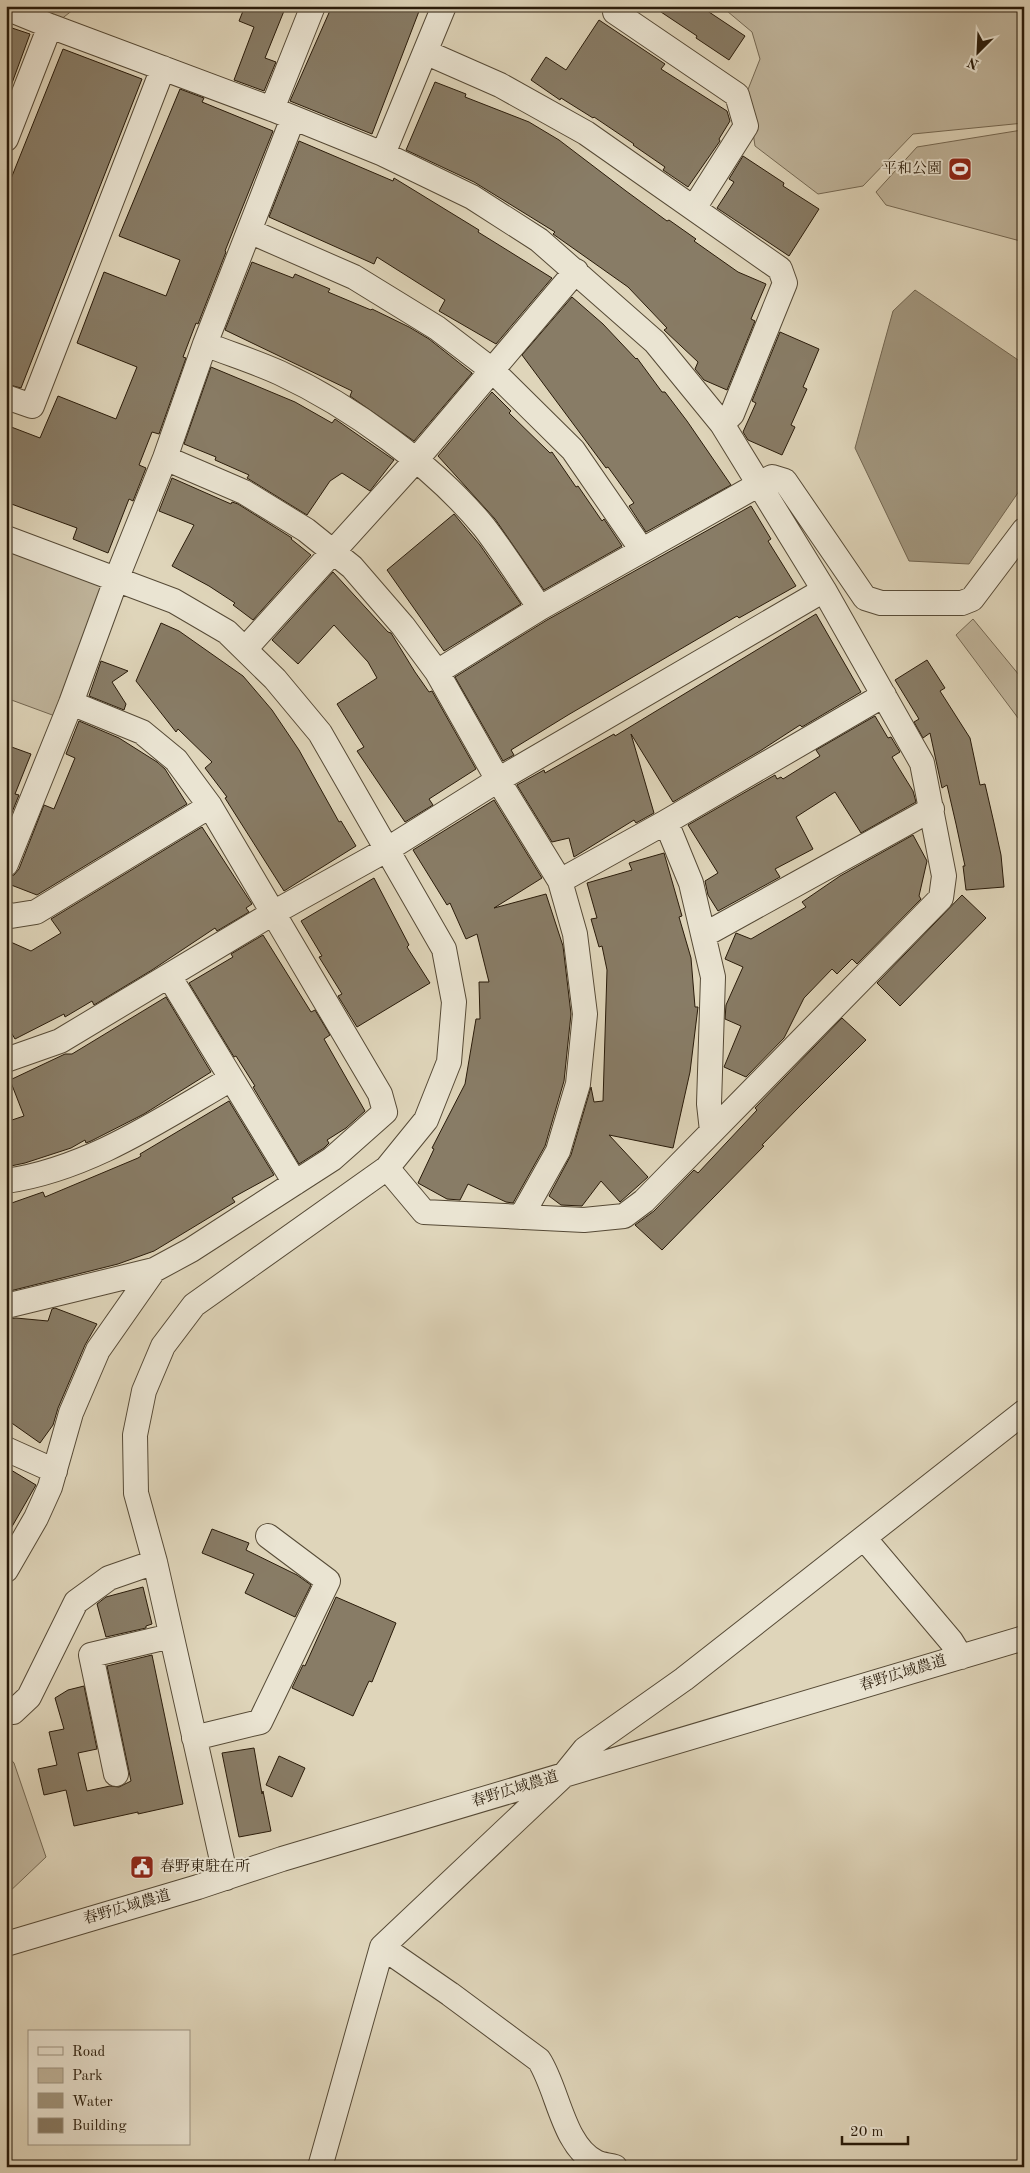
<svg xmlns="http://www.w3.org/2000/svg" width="1030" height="2173" font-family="'Old Standard TT','Noto Serif JP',serif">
  <rect width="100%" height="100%" fill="#dfd5ba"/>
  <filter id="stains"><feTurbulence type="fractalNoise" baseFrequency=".004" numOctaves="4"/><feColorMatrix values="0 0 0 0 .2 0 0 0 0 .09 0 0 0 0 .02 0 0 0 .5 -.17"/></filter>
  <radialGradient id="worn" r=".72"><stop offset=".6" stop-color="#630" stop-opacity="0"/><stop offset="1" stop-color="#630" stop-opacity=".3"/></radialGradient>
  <path fill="#c0b59c" stroke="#746853" d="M 26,6 L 78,6 L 60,20 Z
    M 721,6 L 1024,6 L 1024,123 L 913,134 L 863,186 L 818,194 L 755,146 L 747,92 L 760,59 L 752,32 Z
    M 1022,130 L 1024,132 L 1024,242 L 886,205 L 876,192 L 917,147 Z
    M 6,550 L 105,588 L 55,716 L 6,698 Z
    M 973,619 L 1024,681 L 1024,726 L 956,635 Z
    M 6,1754 L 14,1763 L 46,1857 L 6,1895 Z"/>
  <path fill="#a1967e" stroke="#716550" d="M 915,290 L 1024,364 L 1024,484 L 969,564 L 909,561 L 855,448 L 893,311 Z"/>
  <path fill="#887c66" stroke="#291b0a" d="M 245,6 L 286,6 L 265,58 L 276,62 L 264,91 L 234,80 L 254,27 L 239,21 Z
    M 332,6 L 421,6 L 372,134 L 290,101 Z
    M 652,6 L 700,6 L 745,36 L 729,60 L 696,38 L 697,36 Z
    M 599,20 L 665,64 L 661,69 L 727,111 L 730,121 L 719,139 L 720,141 L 688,187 L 663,170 L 665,167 L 633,145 L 634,144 L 594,117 L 593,118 L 561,98 L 560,100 L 531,80 L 546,57 L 566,70 Z
    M 6,26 L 30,34 L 8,94 L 6,94 Z
    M 63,49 L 142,79 L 21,388 L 6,384 L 6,191 Z
    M 435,82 L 466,94 L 465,97 L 529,122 L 559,140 L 626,191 L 667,221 L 669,220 L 696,239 L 694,241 L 738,272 L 766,284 L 751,319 L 755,321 L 727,390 L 704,380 L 695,369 L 698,362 L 664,330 L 667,328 L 628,287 L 553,234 L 555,232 L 474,182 L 406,150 Z
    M 180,89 L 204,98 L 202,102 L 273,131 L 225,251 L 226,252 L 198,324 L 196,323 L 183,357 L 186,358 L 159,434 L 152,432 L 139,465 L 146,468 L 133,501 L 129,499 L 108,553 L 73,539 L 77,528 L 6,502 L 6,425 L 40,438 L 58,396 L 116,419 L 137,367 L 77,343 L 104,272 L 166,296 L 180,260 L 119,236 Z
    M 299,141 L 393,181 L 394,178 L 479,230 L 478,232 L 552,278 L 496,344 L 439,311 L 445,300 L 377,257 L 374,264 L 269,217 Z
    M 743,156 L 784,183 L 783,186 L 819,209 L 789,256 L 717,208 L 734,182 L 729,179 Z
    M 252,262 L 293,278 L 295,274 L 330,289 L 328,292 L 371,310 L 372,309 L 409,327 L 429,339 L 472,373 L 414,441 L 350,396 L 352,391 L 225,330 Z
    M 572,297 L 603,324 L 636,359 L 637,358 L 662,392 L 665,392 L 687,421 L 731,485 L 646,532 L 629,506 L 634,503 L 608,467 L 606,468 L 522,355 Z
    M 780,332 L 819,349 L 803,387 L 807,389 L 791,425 L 795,427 L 782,455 L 748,440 L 743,432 L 756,403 L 752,401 Z
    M 211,367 L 295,402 L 332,423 L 335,419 L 394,460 L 370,491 L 342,473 L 330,481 L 307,515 L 247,478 L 249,475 L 215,460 L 216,457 L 184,444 Z
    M 492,392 L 511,411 L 509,413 L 550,453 L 552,452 L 576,487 L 578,486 L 602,521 L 604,519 L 622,546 L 544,590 L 495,519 L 438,456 Z
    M 172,478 L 231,504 L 232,502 L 238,504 L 292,538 L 291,539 L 311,555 L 253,620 L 233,605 L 235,603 L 209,586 L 172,566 L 194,525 L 159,511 Z
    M 751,506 L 771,539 L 768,541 L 796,586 L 739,618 L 737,616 L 568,715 L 511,750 L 514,755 L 503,761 L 455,677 L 547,620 Z
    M 454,514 L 480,545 L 521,604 L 444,651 L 387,570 Z
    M 333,572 L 388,632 L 391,633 L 415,672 L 429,692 L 432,691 L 476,769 L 429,799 L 433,805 L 405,822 L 357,751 L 364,747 L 337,704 L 377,678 L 368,662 L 334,625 L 298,664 L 272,640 Z
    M 816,614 L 861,692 L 802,727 L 800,725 L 760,751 L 673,802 L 631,734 L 654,813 L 636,823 L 634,820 L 574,857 L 569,838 L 552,842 L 517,785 L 544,770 L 545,773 L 614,734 L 615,736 Z
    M 161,623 L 179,631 L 243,676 L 272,710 L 299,750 L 339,822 L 341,821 L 356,846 L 284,891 L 225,798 L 227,797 L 205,768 L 212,762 L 178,729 L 176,732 L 136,681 Z
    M 927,660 L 945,688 L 940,691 L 970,738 L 980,785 L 985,784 L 994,823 L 1001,855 L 1004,887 L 966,890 L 963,866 L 965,866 L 956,824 L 947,785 L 942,788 L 930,733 L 923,738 L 914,722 L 919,719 L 895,680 Z
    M 101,661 L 128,671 L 112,682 L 126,704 L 124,710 L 89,696 Z
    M 875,716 L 888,738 L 891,737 L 900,752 L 892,757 L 913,791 L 916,802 L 861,833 L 835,792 L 796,817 L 813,849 L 775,869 L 780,877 L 718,911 L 708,895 L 705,881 L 718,873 L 688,825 L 775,775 L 777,779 L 781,777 L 783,779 L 820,756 L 816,750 Z
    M 79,721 L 119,738 L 157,762 L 165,769 L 187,804 L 37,895 L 6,883 L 6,877 L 14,875 L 19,869 L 44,805 L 54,809 L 75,758 L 66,754 Z
    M 6,745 L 31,754 L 15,794 L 19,795 L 6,827 Z
    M 494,800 L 542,878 L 494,908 L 546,894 L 563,946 L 571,1014 L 564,1081 L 545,1146 L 513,1203 L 506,1202 L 468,1184 L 460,1200 L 447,1199 L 418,1183 L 434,1149 L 432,1148 L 465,1084 L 476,1019 L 480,1019 L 479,982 L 489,982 L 477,934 L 466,939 L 450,903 L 447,905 L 413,850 Z
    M 202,827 L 252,904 L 246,908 L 249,912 L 217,931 L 215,928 L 152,970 L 94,1005 L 92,1001 L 65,1017 L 64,1014 L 15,1039 L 6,1024 L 6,940 L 31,951 L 61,933 L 51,919 Z
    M 913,835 L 927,861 L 919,896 L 921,899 L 857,964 L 852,959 L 837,974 L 832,969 L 804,998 L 784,1038 L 746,1077 L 724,1067 L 741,1026 L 725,1019 L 726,1005 L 743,967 L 725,959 L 736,933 L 751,939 L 806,907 L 802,902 L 840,876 Z
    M 664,853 L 682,916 L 679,917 L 691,958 L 695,1007 L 698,1007 L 690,1072 L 673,1148 L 609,1135 L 648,1177 L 620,1202 L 601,1181 L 582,1206 L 561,1205 L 549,1196 L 571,1155 L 591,1087 L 594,1102 L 603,1101 L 607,970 L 602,946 L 599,947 L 591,919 L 597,918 L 587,883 L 632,870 L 629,863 Z
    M 374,878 L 409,945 L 407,947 L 430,983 L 357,1027 L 338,996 L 342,994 L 319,957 L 322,956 L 301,921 Z
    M 962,895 L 986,918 L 900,1006 L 877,983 Z
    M 263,935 L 311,1012 L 315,1010 L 330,1035 L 324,1039 L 365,1111 L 346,1128 L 327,1140 L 329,1143 L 324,1148 L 299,1164 L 253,1087 L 255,1086 L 236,1056 L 234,1057 L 189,983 L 233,957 L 231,954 Z
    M 166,997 L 211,1072 L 144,1114 L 91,1141 L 86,1143 L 85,1140 L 71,1148 L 25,1163 L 6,1167 L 6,1122 L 24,1116 L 10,1080 L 65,1054 L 72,1054 Z
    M 842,1018 L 866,1040 L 798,1108 L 762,1145 L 764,1146 L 662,1250 L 635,1225 L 654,1211 L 694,1170 L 698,1173 L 757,1110 L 755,1108 Z
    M 229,1101 L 274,1175 L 232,1198 L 235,1202 L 154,1251 L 118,1264 L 6,1292 L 6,1205 L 43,1192 L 45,1197 L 138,1158 L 141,1156 L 140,1154 Z
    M 55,1308 L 97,1324 L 85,1345 L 58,1408 L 53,1425 L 40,1443 L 6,1419 L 6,1319 L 16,1318 L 48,1321 L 52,1309 Z
    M 6,1467 L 36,1485 L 6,1537 Z
    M 212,1529 L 249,1543 L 246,1550 L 297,1575 L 311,1585 L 295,1617 L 245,1593 L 254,1574 L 202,1553 Z
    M 143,1587 L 152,1624 L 146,1626 L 146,1628 L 106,1637 L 97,1604 L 106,1597 Z
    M 336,1597 L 396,1623 L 372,1682 L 369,1681 L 353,1716 L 292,1688 L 303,1665 L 305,1666 Z
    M 152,1655 L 183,1804 L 138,1814 L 138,1812 L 74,1826 L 66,1790 L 44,1795 L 38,1769 L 57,1765 L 49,1732 L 64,1729 L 55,1698 L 68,1690 L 84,1686 L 97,1749 L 78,1753 L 87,1791 L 110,1786 L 119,1787 L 131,1781 L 107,1666 Z
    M 254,1748 L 262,1794 L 263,1791 L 271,1831 L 239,1837 L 222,1753 Z
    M 279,1756 L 305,1768 L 292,1797 L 266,1785 Z"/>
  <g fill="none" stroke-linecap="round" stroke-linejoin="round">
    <g stroke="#564a36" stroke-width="26">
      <path id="minor" d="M 6,8 L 50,26 L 272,109 L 383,154 L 472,197 L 539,240 L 655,342 L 722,424 L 824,590 L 922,763 L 944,876 L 941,898 L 644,1201 L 624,1216 L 584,1220 L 424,1212 L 387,1168
        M 615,12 L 737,95 L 746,126 L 694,208
        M 425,52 L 500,85 L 586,133 L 780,269 L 785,283 L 732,414 L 722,424
        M 272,109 L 313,6
        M 6,139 L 50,26
        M 383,154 L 444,6
        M 249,231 L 354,277 L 437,328 L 492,370 L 573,450 L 642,550
        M 205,344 C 230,354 256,362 280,373 C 351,406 434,466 484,527 C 504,553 522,582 540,608
        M 6,397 L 32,406 L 163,68
        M 165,458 L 244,492 L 306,530 L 352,567 L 403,626 L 437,672 L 498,780 L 560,881 L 575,934 L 585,1014 L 578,1084 L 558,1151 L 521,1217
        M 6,538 L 174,601 L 227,632 L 275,679 L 320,733 L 444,949 L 454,1002 L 449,1062 L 426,1120 L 387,1168 L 194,1305 L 163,1346 L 144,1391 L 135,1435 L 136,1493 L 155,1562 L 226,1878
        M 245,649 L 416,460 L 576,271
        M 437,672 L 540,608 L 772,477 L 785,481 L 865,598 L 881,603 L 962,603 L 972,599 L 1024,530
        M 666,822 L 691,883 L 713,977 L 709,1104 L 712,1131
        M 6,864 L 71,703 L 116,580 L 165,458 L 205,344 L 293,118
        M 560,881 L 666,822 L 884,695
        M 6,914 L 11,916 L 36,912 L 210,806
        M 704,935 L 932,809
        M 169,976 L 295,1183
        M 6,1060 L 60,1041 L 273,913 L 388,849 L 498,780 L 824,590
        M 6,1181 C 89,1169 160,1120 231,1079
        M 6,1306 L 154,1270 L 191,1250 L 332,1159 L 385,1112 L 380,1094 L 210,806 L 176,760 L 142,732 L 71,703
        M 6,1449 L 55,1471
        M 864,1538 L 951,1641 L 961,1657
        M 6,1570 L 36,1518 L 50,1487 L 71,1413 L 98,1350 L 154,1270
        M 6,1711 L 13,1712 L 29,1697 L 76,1602 L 109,1578 L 155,1562
        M 194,1738 L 260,1722 L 328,1581 L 268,1536
        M 116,1774 L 91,1655 L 171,1636
        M 6,1944 L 198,1887 L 282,1859 L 1024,1638
        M 382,1947 L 450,1994 L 539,2060 C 558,2089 563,2146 596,2162 C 601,2165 609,2165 615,2167
        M 320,2167 L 382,1947 L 564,1775 L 585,1749 L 684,1679 L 1024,1412"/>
    </g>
    <use href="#minor" stroke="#eae4d2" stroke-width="24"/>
  </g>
  <defs>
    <g id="stadium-square" transform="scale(1.25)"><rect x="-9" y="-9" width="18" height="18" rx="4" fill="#8f2418" stroke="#eae4d2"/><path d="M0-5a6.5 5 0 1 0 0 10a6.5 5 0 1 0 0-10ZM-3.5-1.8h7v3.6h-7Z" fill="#fff"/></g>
    <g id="civic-square" transform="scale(1.25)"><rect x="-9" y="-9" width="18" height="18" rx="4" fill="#8f2418" stroke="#eae4d2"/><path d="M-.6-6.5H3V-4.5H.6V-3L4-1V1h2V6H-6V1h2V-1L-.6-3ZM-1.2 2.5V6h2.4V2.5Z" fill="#fff"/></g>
  </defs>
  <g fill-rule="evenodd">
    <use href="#stadium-square" x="960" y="169"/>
    <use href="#civic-square" x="142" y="1867"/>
  </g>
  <g text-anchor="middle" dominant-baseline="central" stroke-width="4" stroke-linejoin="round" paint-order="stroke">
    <g font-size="15" fill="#291b0a" stroke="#eae4d2" text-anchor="end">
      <text x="942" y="169">平和公園</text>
      <text x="160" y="1867" text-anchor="start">春野東駐在所</text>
    </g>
    <g font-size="15" fill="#291b0a" stroke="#eae4d2">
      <text transform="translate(903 1674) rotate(-17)">春野広域農道</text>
      <text transform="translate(515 1790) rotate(-17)">春野広域農道</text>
      <text transform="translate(127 1908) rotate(-16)">春野広域農道</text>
    </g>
  </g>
  <rect width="1030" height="2173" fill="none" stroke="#dfd5ba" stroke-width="25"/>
  <rect x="8" y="8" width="1015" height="2158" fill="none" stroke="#291b0a" stroke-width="2.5"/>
  <rect x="12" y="12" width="1005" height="2148" fill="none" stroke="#291b0a"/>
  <rect x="28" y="2030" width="162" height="115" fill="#eae4d2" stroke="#9d9482"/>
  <rect x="38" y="2047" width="25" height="8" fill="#eae4d2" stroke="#9d9482"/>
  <text x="72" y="2056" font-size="15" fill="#291b0a">Road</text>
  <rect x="38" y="2068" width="25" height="15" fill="#c0b59c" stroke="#9d9482"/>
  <text x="72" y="2080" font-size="15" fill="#291b0a">Park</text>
  <rect x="38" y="2093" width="25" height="15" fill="#a1967e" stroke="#9d9482"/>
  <text x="72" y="2106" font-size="15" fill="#291b0a">Water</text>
  <rect x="38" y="2118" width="25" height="15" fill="#887c66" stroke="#9d9482"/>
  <text x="72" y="2130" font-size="15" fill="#291b0a">Building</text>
  <g transform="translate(978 52) rotate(204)" stroke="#eae4d2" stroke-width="4" paint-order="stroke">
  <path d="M0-4L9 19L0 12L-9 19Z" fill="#291b0a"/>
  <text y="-8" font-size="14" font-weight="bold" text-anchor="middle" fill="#291b0a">N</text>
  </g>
  <path d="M842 2136v8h66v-8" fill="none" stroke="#291b0a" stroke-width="2.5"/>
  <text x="850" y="2136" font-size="15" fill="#291b0a" stroke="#eae4d2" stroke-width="4" paint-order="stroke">20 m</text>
  <rect width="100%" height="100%" filter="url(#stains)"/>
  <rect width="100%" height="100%" fill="url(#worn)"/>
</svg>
